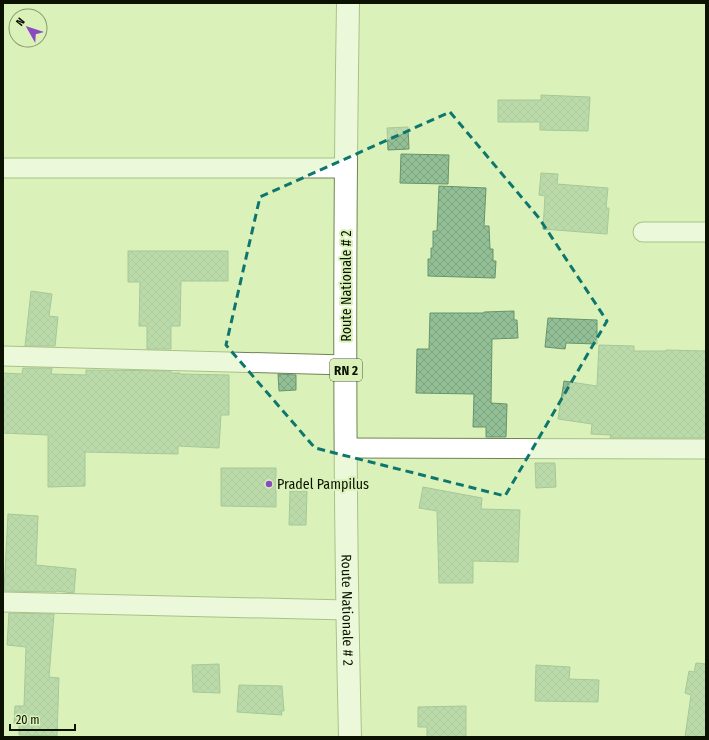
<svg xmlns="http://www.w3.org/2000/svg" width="709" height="740" font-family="'Fira Sans Condensed',sans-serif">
  <defs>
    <pattern id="building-cross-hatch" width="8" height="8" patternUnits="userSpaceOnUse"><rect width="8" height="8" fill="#92bf95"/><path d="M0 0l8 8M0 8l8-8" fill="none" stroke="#7da37f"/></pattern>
  </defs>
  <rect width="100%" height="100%" fill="#daf2ba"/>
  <path fill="url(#building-cross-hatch)" stroke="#67946b" d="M 541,95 L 590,97 L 588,131 L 540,130 L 540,122 L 498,122 L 498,100 L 541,100 Z
    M 408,127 L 409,149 L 388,150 L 387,128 Z
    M 401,154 L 449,155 L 448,184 L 400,183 Z
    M 541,173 L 558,174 L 557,184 L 608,188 L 606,208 L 609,208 L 607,234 L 543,229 L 545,196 L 539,195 Z
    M 439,186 L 486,188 L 484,226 L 489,226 L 490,249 L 493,249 L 493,261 L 496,261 L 495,278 L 428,276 L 428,259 L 431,259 L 431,248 L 433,248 L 433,231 L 437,231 Z
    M 128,251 L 228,251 L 228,281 L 181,281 L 180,326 L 171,326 L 171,349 L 147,349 L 147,326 L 139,326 L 140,282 L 128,282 Z
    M 31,291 L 52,294 L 49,316 L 58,317 L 55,346 L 25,346 Z
    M 514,311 L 514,320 L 517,320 L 518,338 L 492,339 L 491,403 L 507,404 L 506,437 L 486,437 L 486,427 L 473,427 L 474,394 L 416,393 L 417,349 L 429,349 L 430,313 L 484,313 L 484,312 Z
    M 548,318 L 597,320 L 597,344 L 566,343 L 565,349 L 545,347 Z
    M 599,345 L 634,346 L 634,351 L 666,351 L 666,350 L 706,351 L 706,438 L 610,438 L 611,435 L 591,434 L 592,424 L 558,419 L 564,381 L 597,386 Z
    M 23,368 L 52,368 L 51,374 L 86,375 L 86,370 L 171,371 L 171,373 L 180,373 L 180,374 L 229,375 L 229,415 L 221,415 L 219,448 L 178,446 L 178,454 L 85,452 L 85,486 L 48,487 L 48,435 L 3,433 L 3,373 L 22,374 Z
    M 278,374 L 296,375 L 296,390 L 279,391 Z
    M 535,463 L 555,463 L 556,487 L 536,488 Z
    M 221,468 L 276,468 L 276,507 L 221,506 Z
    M 423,487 L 482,498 L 481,509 L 520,510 L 518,562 L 473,561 L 473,583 L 439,583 L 437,511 L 419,508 Z
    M 290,491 L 307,491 L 306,525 L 289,525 Z
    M 8,514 L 38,516 L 36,565 L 76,569 L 74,593 L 56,591 L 56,592 L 4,591 Z
    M 9,613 L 54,614 L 49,677 L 59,678 L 57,736 L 19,735 L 19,723 L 14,723 L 15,706 L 24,706 L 26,647 L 7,645 Z
    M 696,663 L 706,664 L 706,737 L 685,737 L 691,695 L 685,693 L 689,671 L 694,672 Z
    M 219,664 L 220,693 L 193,692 L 192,665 Z
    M 536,665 L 570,667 L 569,679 L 599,680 L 598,702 L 535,701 Z
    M 239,685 L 282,686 L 284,711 L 281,711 L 282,715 L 237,712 Z
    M 466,706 L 466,737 L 427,737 L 427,727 L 418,727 L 418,707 Z"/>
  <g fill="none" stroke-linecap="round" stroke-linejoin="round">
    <g stroke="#6f8451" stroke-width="21">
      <path id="street" d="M 3,168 L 346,168
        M 643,232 L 706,232
        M 3,356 L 346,365
        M 346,448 L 706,449
        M 3,602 L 347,610"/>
    </g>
    <g stroke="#6f8451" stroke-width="24">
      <g id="primary">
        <path id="s1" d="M 348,3 C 344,248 344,492 350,737"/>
      </g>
    </g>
    <use href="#street" stroke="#fff" stroke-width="19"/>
    <use href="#primary" stroke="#fff" stroke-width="22"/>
  </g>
  <path d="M0 0H709V740H0ZM 450,112 L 539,218 L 607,321 L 505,496 L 315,448 L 226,345 L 260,197 Z" fill="#daf2ba" fill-opacity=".55" fill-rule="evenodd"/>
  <path fill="none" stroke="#0f766e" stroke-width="3" stroke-dasharray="8 5" stroke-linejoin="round" d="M 450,112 L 539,218 L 607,321 L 505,496 L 315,448 L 226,345 L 260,197 Z"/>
  <circle fill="#8b4bc0" stroke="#daf2ba" stroke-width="1.5" cx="269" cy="484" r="4"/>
  <g text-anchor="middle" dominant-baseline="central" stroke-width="4" stroke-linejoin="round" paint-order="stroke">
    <rect fill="#daf2ba" stroke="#495538" stroke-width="1" x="330" y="359" width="32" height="22" rx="3"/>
    <g font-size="13" font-weight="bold" fill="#0b1201">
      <text x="346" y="370">RN 2</text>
    </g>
    <g font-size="14" fill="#0b1201" stroke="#daf2ba">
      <text transform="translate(346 286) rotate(-90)">Route Nationale # 2</text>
      <text stroke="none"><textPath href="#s1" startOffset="607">Route Nationale # 2</textPath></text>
    </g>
    <g font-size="14" fill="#0b1201" stroke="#daf2ba" text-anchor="start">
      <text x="277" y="484">Pradel Pampilus</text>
    </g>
  </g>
  <rect width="709" height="740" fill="none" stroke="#0b1201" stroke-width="8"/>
  <g transform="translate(28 28) rotate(309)"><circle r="19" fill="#daf2ba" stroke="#879870"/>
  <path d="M0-3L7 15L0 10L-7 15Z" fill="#8b4bc0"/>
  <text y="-6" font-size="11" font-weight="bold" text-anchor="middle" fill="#0b1201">N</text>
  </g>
  <path d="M10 724v6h65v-6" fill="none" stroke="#0b1201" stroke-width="2"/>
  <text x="16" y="724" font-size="12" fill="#0b1201" stroke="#daf2ba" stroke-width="3" paint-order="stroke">20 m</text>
</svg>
